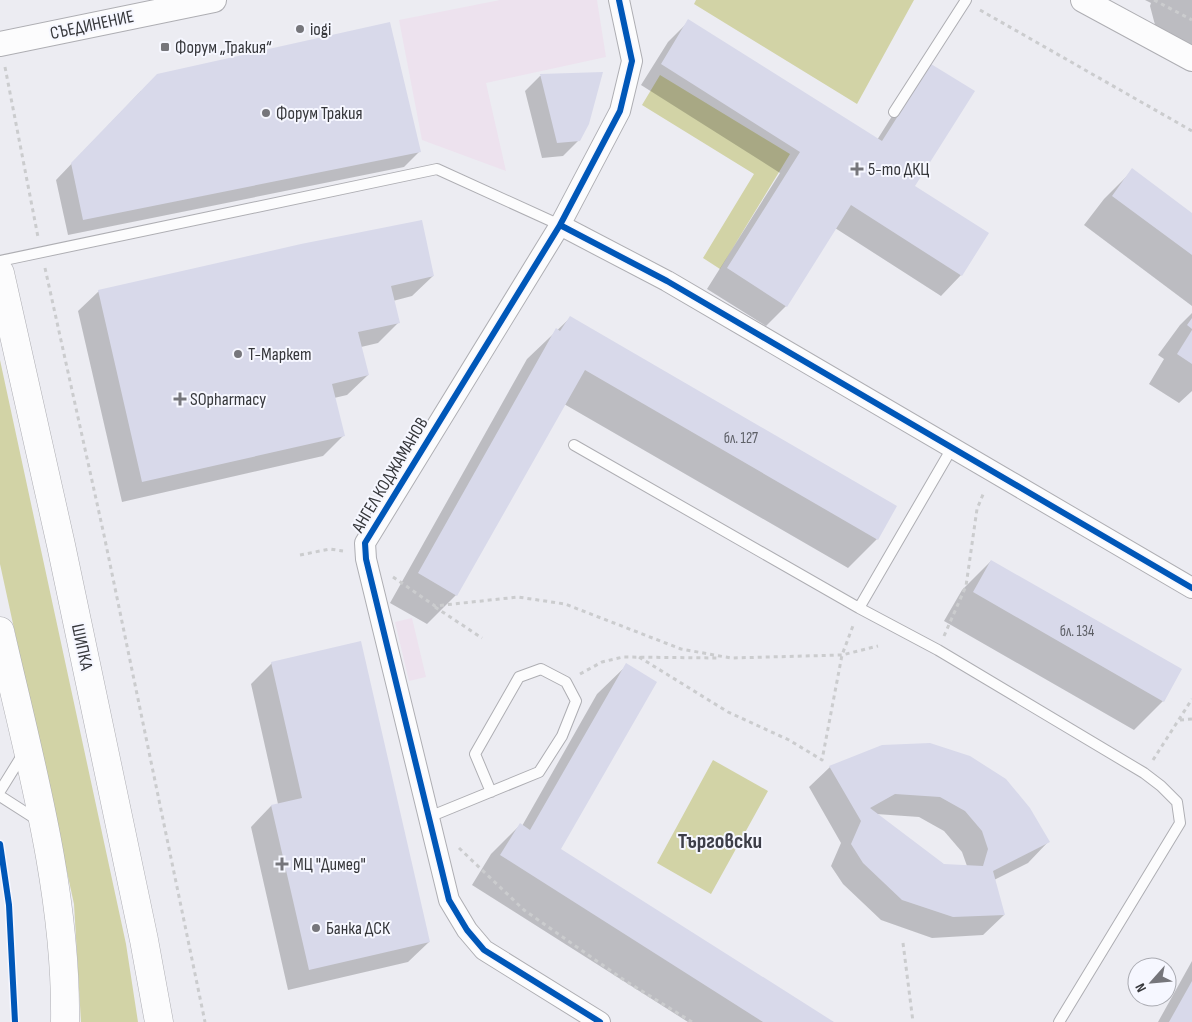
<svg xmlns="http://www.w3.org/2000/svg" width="1192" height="1022" font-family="'Sofia Sans Condensed',sans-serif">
  <rect width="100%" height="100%" fill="#ececf2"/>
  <path fill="#ede2ee" d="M 500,0 L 597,0 L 606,57 L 486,83 L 506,171 L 422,140 L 399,20 Z
    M 412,618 L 426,677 L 409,681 L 395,622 Z"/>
  <path fill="#d2d3a6" d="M 696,0 L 914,0 L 857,104 L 694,4 Z
    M 660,75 L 790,154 L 720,269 L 703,258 L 754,174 L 642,105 Z
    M 0,360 L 126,944 L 138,1022 L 81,1022 L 74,904 L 0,564 Z
    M 713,760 L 768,791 L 711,894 L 657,863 Z"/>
  <path fill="#0003" fill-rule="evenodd" d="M 1145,0 L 1192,0 L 1192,72 L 1163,55 L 1150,6 L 1151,3 Z
    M 689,21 L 877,140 L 911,86 L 931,65 L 913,187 L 961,275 L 941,296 L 835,228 L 786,306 L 766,326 L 707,289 L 780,173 L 641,85 L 668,42 Z
    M 602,74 L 579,140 L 563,156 L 542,158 L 525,91 L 540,76 Z
    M 141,91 L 420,151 L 404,167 L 68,235 L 56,180 Z
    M 1133,170 L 1192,215 L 1192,306 L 1084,225 L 1104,199 Z
    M 433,276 L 412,296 L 393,301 L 399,322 L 378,343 L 361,347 L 368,375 L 347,395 L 334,398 L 343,436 L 323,456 L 122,502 L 78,311 L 99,291 Z
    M 1192,313 L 1192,391 L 1179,403 L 1149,384 L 1164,359 L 1158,355 L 1180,325 Z
    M 570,318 L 877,539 L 848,568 L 564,404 L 456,595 L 427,624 L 390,603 L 527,359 Z
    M 991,561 L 1163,701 L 1134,730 L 944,621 L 962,590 Z
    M 272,663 L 429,942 L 408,962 L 288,990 L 251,827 L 271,806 L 278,804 L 251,684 Z
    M 627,665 L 559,849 L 831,1022 L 688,1022 L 472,885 L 491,854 L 520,825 L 522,826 L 597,694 Z
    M 882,746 L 1048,842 L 1028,863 L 994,880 L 1004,915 L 983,935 L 932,938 L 881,920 L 843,884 L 831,866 L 841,843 L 809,787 L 830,767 ZM 876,814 L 919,817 L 944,831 L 962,852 L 967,866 L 944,865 Z
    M 1192,961 L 1192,1022 L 1158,1022 Z"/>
  <path fill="#d8d9ea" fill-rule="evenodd" d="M 688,19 L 882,141 L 931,64 L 975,91 L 915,186 L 989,233 L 962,276 L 851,205 L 787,307 L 727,268 L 800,152 L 661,64 Z
    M 390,22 L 421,152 L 83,220 L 71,163 L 157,74 Z
    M 603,72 L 589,124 L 580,141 L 557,143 L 540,74 Z
    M 1132,168 L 1192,213 L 1192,255 L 1112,196 Z
    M 422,220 L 434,276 L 391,286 L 400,323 L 358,332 L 369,375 L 332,384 L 345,436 L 142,482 L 98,290 L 301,244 Z
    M 570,316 L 897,506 L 878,540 L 585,370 L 457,596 L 418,573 L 556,328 L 560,331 Z
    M 1192,318 L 1192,329 L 1187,325 Z
    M 1192,330 L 1192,364 L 1177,354 Z
    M 991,560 L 1182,669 L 1164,702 L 973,592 Z
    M 361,641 L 430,942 L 309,970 L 271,805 L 302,798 L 271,662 Z
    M 626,663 L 657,682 L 561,849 L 834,1022 L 763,1022 L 500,855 L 520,823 L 530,830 Z
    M 930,743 L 970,756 L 1006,779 L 1030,808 L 1050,842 L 993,871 L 1005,915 L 953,917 L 902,900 L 863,863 L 851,844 L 861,821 L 829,766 L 882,745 ZM 895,794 L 940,797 L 965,811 L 982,831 L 988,849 L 983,866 L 944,864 L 870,808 Z
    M 1192,981 L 1192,1022 L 1169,1022 Z"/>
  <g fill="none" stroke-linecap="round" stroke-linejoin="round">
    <g stroke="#aeaeb3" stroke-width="12">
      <path id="service" d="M 894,112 L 966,0
        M 0,261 L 437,169 L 560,225
        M 574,445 L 859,608 L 938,650 L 1144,773 L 1161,786 L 1177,802 L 1180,823 L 1059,1022
        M 859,608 L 952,448
        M 0,791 L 23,754
        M 0,796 L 39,821
        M 429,817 L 539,772 L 562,736 L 576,701 L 566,682 L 541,669 L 519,677 L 475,754 L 491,792"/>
    </g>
    <g stroke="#aeaeb3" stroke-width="22">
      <path id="minor" d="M 560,225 L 667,281 L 1192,588
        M 600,1022 L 484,950 L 467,930 L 449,900 L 366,559 L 365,543 L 560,225 L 620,111 L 632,61 L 619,0"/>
    </g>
    <g stroke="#aeaeb3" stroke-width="26">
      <path id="tertiary" d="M 1083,0 L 1192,59
        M 0,44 L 214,0"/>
    </g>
    <g stroke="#aeaeb3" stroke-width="29">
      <path id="secondary" d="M 0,273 L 61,545 L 144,940 L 159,1022
        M 0,631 C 29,758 67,891 65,1022"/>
    </g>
    <path stroke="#cbccce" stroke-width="3" stroke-dasharray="4 4" stroke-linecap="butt" d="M 1154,0 L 1192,20
      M 980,10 L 1192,131
      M 5,67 L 38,237
      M 45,268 L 104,535 L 205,1022
      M 300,555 L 330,549 L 343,551
      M 393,577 L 435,606 L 518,597 L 565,604 L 681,649 L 731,658 L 842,655 L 878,646
      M 435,607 L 482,638
      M 944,636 L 966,586 L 977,509 L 984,492
      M 639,657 L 728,712 L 789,740 L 822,760 L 842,655 L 854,623
      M 580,674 L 602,662 L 623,657 L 720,658
      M 1180,720 L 1192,719
      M 1153,760 L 1192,699
      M 0,844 L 9,905 L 15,1022
      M 459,848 L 524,910 L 624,980 L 692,1022
      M 903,943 L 913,1022"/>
    <use href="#service" stroke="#fcfcfd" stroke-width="10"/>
    <use href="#minor" stroke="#fcfcfd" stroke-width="20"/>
    <use href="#tertiary" stroke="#fcfcfd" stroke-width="24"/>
    <use href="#secondary" stroke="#fcfcfd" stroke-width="28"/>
    <g stroke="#f6f7ff" stroke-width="9">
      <path id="cycleway" d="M 560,225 L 667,281 L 1192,588
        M 0,844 L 9,905 L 15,1022
        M 600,1022 L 484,950 L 467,930 L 449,900 L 366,559 L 365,543 L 560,225 L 620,111 L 632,61 L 619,0"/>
    </g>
    <use href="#cycleway" stroke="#0057b8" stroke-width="6"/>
  </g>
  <g fill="#76767b" stroke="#f6f7ff" stroke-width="2">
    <circle cx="300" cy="29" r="5"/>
    <rect x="160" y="42" width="10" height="10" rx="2.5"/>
    <circle cx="266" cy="113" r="5"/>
    <path d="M854.5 161.5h5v5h5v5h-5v5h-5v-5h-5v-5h5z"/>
    <circle cx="238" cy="354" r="5"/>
    <path d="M177.5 391.5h5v5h5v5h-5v5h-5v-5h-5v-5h5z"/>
    <path d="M279.5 856.5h5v5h5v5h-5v5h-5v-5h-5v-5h5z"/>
    <circle cx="316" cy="928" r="5"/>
  </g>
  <g text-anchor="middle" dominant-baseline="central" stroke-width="4" stroke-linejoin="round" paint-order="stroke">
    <g font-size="15" fill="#5e6067">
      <text x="741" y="438">бл. 127</text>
      <text x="1077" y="631">бл. 134</text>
    </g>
    <g font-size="18" fill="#36373b" stroke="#f6f7ff">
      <text transform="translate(92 25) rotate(-12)">СЪЕДИНЕНИЕ</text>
      <text transform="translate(390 475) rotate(-59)">АНГЕЛ КОДЖАМАНОВ</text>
      <text transform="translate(82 647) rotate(78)">ШИПКА</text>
    </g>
    <g font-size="18" fill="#36373b" stroke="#f6f7ff" text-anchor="start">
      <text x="310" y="29">iogi</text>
      <text x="175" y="47">Форум „Тракия“</text>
      <text x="276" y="113">Форум Тракия</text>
      <text x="868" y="169">5-то ДКЦ</text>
      <text x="248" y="354">Т-Маркет</text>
      <text x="190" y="399">SOpharmacy</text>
      <text x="293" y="864">МЦ "Димед"</text>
      <text x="326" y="928">Банка ДСК</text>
    </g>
    <g font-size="22" font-weight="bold" fill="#3d3e48" stroke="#f6f7ff">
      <text x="720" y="841">Търговски</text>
    </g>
  </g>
  <g transform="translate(1152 982) rotate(243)"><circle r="24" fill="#f6f7ff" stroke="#a9aab1"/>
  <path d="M0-4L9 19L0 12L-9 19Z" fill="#76767b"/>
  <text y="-8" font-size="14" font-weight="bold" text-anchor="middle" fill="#36373b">N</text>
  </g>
</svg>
